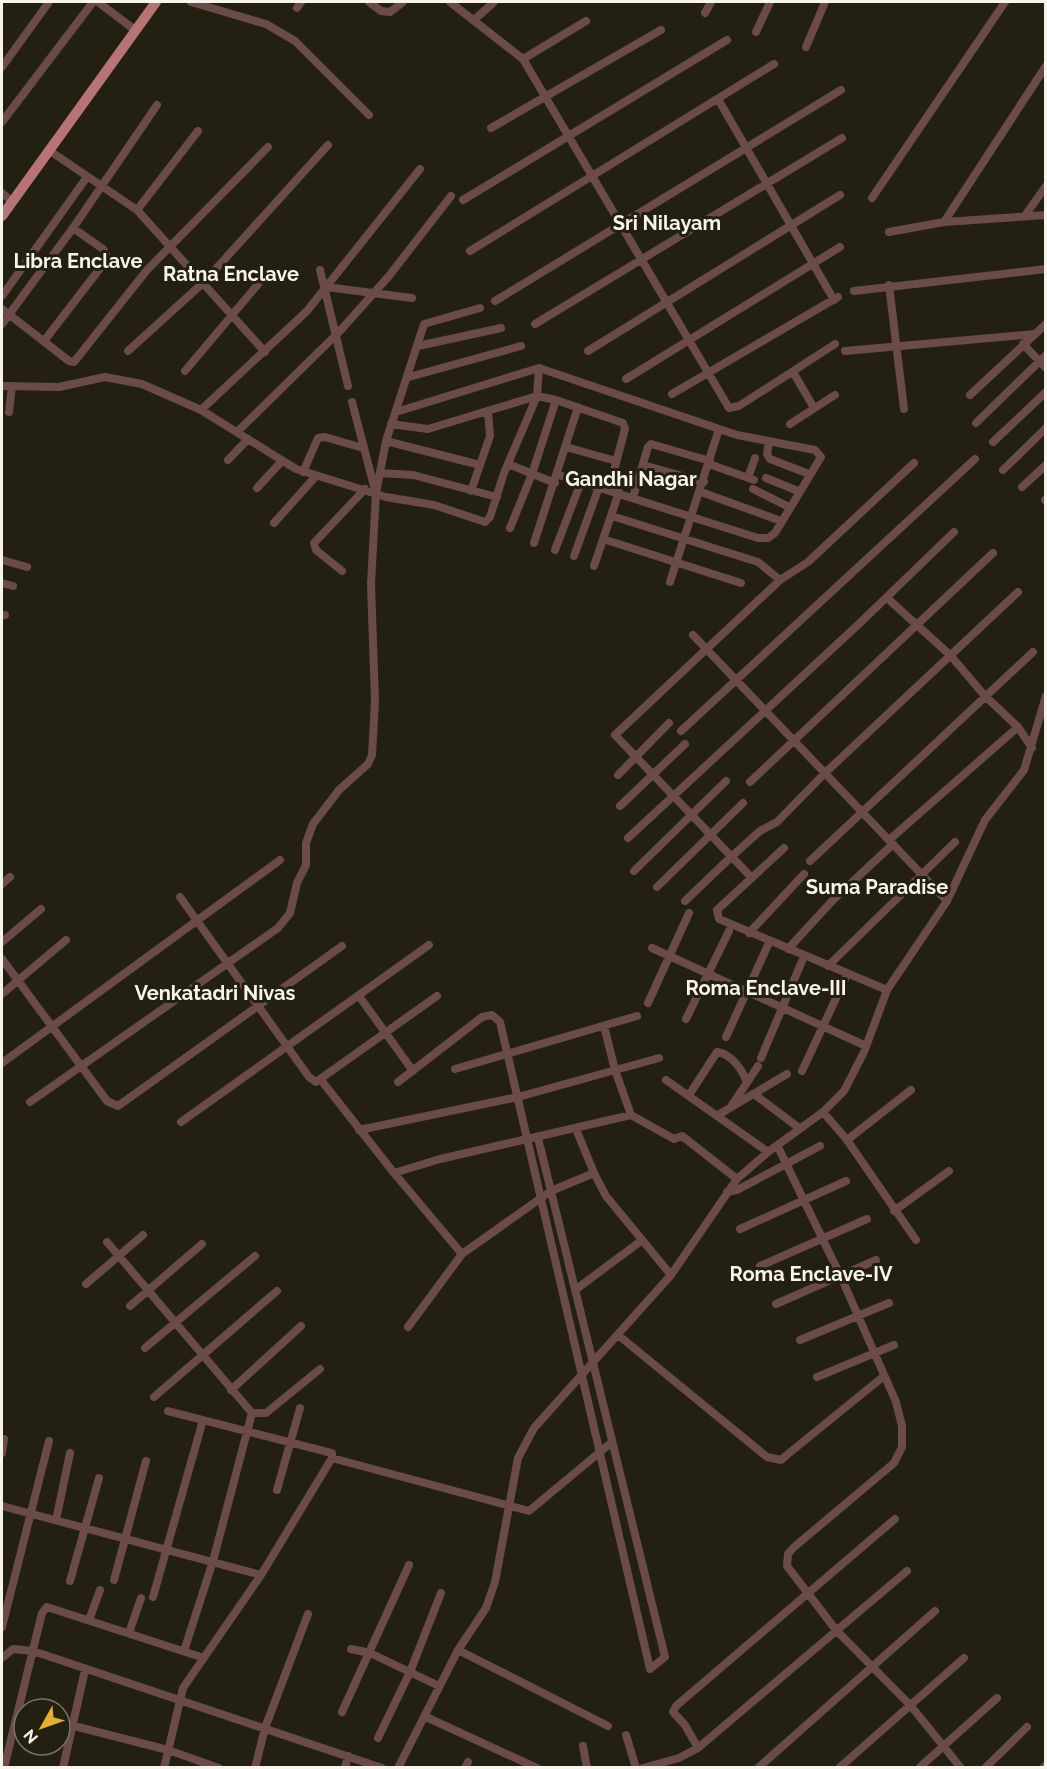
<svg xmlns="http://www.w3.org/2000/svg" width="1047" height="1769" font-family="Raleway,sans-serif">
  <rect width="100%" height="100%" fill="#231f11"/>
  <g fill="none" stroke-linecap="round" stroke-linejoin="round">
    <path stroke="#6b4a4a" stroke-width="8" d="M 98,2 L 135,30
      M 191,2 L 266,24 L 295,41 L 369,115
      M 369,2 L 381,11 L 390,12 L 403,2
      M 450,2 L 523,59 L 729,408 L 739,406 L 835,344
      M 297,8 L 301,2
      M 705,13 L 711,2
      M 474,20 L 494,2
      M 756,32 L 770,2
      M 806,47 L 825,2
      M 523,59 L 586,21
      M 2,67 L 49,2
      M 718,99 L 834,300
      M 2,122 L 93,2
      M 491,128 L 661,30
      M 50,151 L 137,210 L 265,352
      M 2,193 L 12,201
      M 872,198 L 1005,2
      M 463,200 L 727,40
      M 137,210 L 198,131
      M 1024,217 L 1046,186
      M 944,222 L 1046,66
      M 889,232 L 944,222 L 1046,215
      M 470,251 L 774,64
      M 320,270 L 348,386
      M 889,285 L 904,409
      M 326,287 L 412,298
      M 854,291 L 1046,269
      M 2,296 L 87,177
      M 495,301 L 841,90
      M 2,309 L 69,361 L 74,362 L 147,270 L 268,147
      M 2,324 L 73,228 L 157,105
      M 535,324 L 842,138
      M 44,341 L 108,258 L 103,249 L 73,228
      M 1023,344 L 1046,368
      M 418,346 L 501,328
      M 128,351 L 204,282 L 328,145
      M 588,351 L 840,195
      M 845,351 L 1035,334
      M 185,371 L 259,283
      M 793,372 L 814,408
      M 409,377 L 521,346
      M 626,379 L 840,247
      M 2,386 L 59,387 L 105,377 L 142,384 L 201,410 L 296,469 L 386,497 L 434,505 L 485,522 L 490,517 L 504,473 L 537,396 L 539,368
      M 672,394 L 838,297
      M 970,395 L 1046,324
      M 352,402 L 375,490
      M 201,410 L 307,311 L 420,169
      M 9,412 L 12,386
      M 396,412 L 539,368 L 737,435 L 815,450 L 821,457 L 775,533 L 768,538 L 758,538 L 559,475
      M 976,423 L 1046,355
      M 391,424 L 428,429 L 537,396 L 556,400 L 623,423 L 625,429 L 609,489
      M 790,424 L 835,395
      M 237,432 L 339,332 L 389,276 L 451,196
      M 386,441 L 480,465
      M 769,442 L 767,454 L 770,459 L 809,474
      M 993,442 L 1046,392
      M 566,447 L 616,461
      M 228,460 L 248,439
      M 508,464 L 555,483
      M 709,464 L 754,480
      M 643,465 L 704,482
      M 1003,470 L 1046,428
      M 303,472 L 318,438 L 325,437 L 363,448
      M 380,473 L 413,475 L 497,497
      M 748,478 L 755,458
      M 766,478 L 798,491
      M 1022,487 L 1046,465
      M 257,488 L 282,461
      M 753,489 L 789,507
      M 471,491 L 490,436 L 488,411
      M 701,492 L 781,521
      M 633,497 L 648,447 L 651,444 L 710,461
      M 1045,500 L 1046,500
      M 612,516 L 758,562 L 780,580
      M 274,523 L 316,476
      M 510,528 L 532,474 L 556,400
      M 603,539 L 741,583
      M 534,543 L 578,407
      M 555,550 L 581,482
      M 574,556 L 599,487
      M 2,560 L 27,567
      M 594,566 L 619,492
      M 342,571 L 316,550 L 314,543 L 365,489
      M 670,582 L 719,429
      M 2,583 L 13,586
      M 887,598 L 950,655 L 985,696 L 1018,727 L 1032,748
      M 2,615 L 5,615
      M 693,635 L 947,901
      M 681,731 L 975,459
      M 618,775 L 669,723
      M 750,782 L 993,553
      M 620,806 L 685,744
      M 628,838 L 861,622 L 954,532
      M 889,840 L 1018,727
      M 784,848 L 717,910 L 719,919 L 887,990
      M 810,861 L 1033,652
      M 634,871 L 726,781
      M 752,878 L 615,735 L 780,580 L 808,562 L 914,463
      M 2,884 L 10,877
      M 657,887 L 743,803
      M 180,897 L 309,1077 L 316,1082 L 437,996
      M 685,901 L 731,857 L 760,831 L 777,822 L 825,773 L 1018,592
      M 749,933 L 804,874
      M 2,942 L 41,909
      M 652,948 L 866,1046
      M 788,949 L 833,900 L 893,844
      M 2,959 L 107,1101 L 118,1106 L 342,946
      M 828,966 L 955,842
      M 2,994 L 66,940
      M 359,996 L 413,1071
      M 648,1003 L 689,913
      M 686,1019 L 729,931
      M 604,1026 L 615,1070 L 631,1115
      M 726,1037 L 768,945
      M 761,1058 L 802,961
      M 2,1063 L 280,860
      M 455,1069 L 637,1016
      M 802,1071 L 845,979
      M 321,1080 L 394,1173 L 462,1254
      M 666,1080 L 768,1152
      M 398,1082 L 482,1017 L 492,1015 L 500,1022 L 650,1669 L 665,1657 L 538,1138
      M 754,1094 L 799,1128
      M 689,1095 L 717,1052 C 732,1054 742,1070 747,1082
      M 30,1102 L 278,928 L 290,913 L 297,883 L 306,865 L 306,843 L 313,824 L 339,790 L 368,764 L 372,755 L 375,701 L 371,584 L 376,493 L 386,441 L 424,324 L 480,308
      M 732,1105 L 758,1066
      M 823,1112 L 847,1140 L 916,1240
      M 718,1115 L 787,1074
      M 181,1122 L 429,945
      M 576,1129 L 594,1173 L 606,1196 L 671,1275
      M 359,1130 L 518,1097 L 659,1058
      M 847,1140 L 911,1090
      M 778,1147 L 841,1277 L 896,1402 L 902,1426 L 902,1447 L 894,1463 L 793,1548 L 788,1554 L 787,1566 L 836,1630 L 911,1706 L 961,1768
      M 394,1173 L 440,1159 L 631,1115 L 674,1139 L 682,1136 L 737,1179
      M 727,1192 L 737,1190 L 820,1146
      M 894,1211 L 949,1171
      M 740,1229 L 846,1181
      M 107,1242 L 252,1413 L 213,1561 L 184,1651
      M 760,1266 L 867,1219
      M 86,1284 L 143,1235
      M 575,1290 L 641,1241
      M 776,1304 L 876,1260
      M 130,1306 L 202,1244
      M 408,1327 L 462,1254 L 551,1191 L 594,1173
      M 618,1335 L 767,1457 L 781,1460 L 788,1454 L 884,1376
      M 800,1340 L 889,1303
      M 145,1348 L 255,1256
      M 817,1377 L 894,1345
      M 231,1390 L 301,1326
      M 154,1397 L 277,1291
      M 168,1411 L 332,1453 L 332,1458 L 529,1511 L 612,1442
      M 252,1413 L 266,1413 L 320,1369
      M 2,1453 L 4,1439
      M 277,1490 L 300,1408
      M 2,1506 L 261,1575
      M 56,1520 L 70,1453
      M 114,1580 L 146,1461
      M 70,1581 L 99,1478
      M 153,1597 L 203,1420
      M 89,1620 L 100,1590
      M 2,1627 L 49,1441
      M 129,1633 L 141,1598
      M 351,1649 L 370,1653 L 439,1686
      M 458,1650 L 608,1726
      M 2,1658 L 13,1649 L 33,1651 L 382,1768
      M 342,1712 L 409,1565
      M 426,1717 L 537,1768
      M 74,1726 L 168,1750 L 219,1768
      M 626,1735 L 636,1768
      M 378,1738 L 410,1672 L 441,1593
      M 583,1746 L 587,1768
      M 698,1748 L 685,1725 L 673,1712 L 676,1706 L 895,1519
      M 4,1768 L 42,1613 L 47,1607 L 204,1658
      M 63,1768 L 85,1670
      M 164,1768 L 183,1688 L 261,1575 L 332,1458
      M 255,1768 L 265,1728 L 308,1614
      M 345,1768 L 348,1756
      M 398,1768 L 458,1650 L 486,1608 L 495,1582 L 518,1458 L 534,1428 L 671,1275 L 737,1179 L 768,1152 L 823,1112 L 844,1091 L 864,1052 L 887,990 L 947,901 L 985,820 L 1024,770 L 1046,696
      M 465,1768 L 468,1762
      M 643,1768 L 679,1758 L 698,1748 L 907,1571
      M 758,1768 L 935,1611
      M 839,1768 L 964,1658
      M 919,1768 L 997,1698
      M 985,1768 L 1027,1727
      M 1043,1768 L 1046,1765"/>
    <path stroke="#b77474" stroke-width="10" d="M 2,216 L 156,2"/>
  </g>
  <g text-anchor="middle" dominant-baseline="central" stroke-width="6" stroke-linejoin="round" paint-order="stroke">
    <g font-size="20" font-weight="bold" fill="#f7f4eb" stroke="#231f11">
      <text x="667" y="223">Sri Nilayam</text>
      <text x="78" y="261">Libra Enclave</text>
      <text x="231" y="274">Ratna Enclave</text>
      <text x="631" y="479">Gandhi Nagar</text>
      <text x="877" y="887">Suma Paradise</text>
      <text x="766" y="988">Roma Enclave-III</text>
      <text x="215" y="993">Venkatadri Nivas</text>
      <text x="811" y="1274">Roma Enclave-IV</text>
    </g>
  </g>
  <rect width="1047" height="1769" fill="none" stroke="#f7f4eb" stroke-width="6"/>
  <g transform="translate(42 1727) rotate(230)"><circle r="28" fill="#231f11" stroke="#787468" stroke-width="1.5"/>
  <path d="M0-4.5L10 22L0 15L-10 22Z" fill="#e0b034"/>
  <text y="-9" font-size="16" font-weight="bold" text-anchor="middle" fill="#f7f4eb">N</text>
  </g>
</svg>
